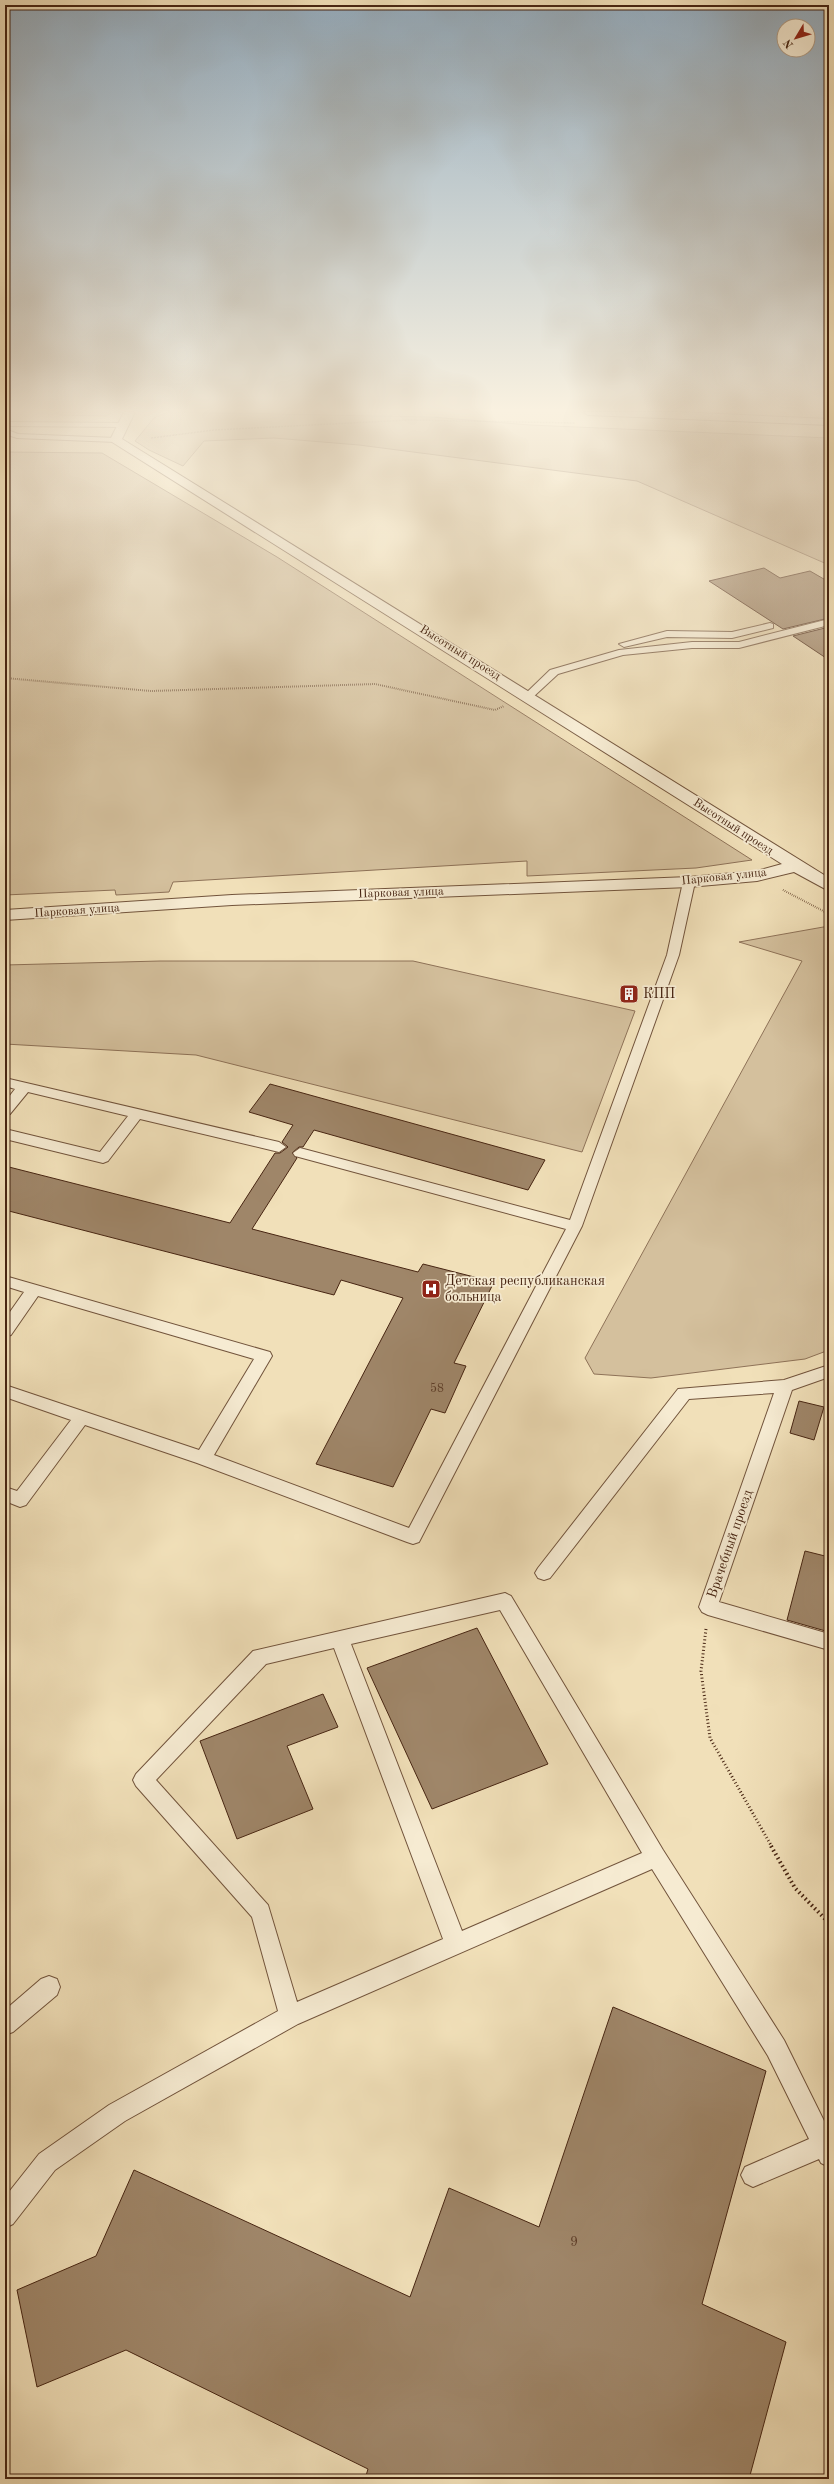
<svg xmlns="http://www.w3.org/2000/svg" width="834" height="2484" font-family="'Old Standard TT',serif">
  <rect width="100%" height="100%" fill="#f1e0b9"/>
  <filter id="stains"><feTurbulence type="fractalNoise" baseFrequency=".005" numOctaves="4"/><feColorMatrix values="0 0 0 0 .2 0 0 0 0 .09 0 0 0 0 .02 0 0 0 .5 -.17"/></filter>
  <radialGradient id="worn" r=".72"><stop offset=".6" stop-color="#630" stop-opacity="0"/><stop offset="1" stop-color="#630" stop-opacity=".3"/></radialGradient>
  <path fill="#d4c09d" stroke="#8e7258" d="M 55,412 L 110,412 L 111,413 L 106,416 L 60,415 Z
    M 168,412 L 431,417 L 530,425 L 829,438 L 829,565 L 637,481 L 359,445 L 274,438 L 204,441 L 183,466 L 149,450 L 135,441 L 154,418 Z
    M 5,452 L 102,453 L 277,557 L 752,860 L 696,868 L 527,876 L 527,861 L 173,882 L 169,892 L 116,895 L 115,890 L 5,895 Z
    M 829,926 L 829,1350 L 805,1359 L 651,1378 L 594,1374 L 585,1358 L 802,961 L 739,942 Z
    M 160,961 L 413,961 L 635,1011 L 582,1152 L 196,1055 L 5,1044 L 5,965 Z"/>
  <path fill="#9f8669" stroke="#472512" d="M 764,568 L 780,578 L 810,571 L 829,582 L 829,618 L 783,629 L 709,581 Z
    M 829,627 L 829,660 L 793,636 Z
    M 270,1084 L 545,1160 L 528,1190 L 314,1130 L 303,1147 L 299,1147 L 292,1153 L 297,1158 L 252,1229 L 418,1272 L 423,1264 L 494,1282 L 454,1363 L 466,1366 L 445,1413 L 431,1409 L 393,1487 L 316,1464 L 403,1298 L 341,1280 L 334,1295 L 5,1210 L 5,1166 L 230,1223 L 275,1153 L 280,1153 L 288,1147 L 282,1142 L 293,1125 L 249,1112 Z
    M 799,1401 L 824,1407 L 814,1440 L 790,1433 Z
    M 805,1551 L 829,1557 L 829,1632 L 787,1620 Z
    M 477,1628 L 548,1764 L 432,1809 L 367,1668 Z
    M 323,1694 L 338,1727 L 287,1746 L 313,1809 L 237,1839 L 200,1741 Z
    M 613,2007 L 766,2071 L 702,2304 L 786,2342 L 749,2479 L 365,2479 L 368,2469 L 126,2350 L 37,2387 L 17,2290 L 96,2256 L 134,2170 L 410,2297 L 449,2188 L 539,2227 Z"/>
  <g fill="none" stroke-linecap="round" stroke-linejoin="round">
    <g stroke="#72543c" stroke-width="2">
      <path id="lane" d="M 5,422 L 124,423 L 128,425 L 124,427 L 5,426 Z
        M 5,429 L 18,434 L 116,438 L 120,440 L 116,442 L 17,438 L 5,434 Z
        M 829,619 L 829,625 L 739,648 L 692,648 L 623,655 L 558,674 L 532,698 L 523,696 L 550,670 L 619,650 L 692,642 L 739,642 Z
        M 770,623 L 773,624 L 773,628 L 732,638 L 667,637 L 624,647 L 619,644 L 667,631 L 732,632 Z
        M 689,878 L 695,882 L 679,955 L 582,1226 L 419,1542 L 413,1544 L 407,1542 L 197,1463 L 85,1425 L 26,1505 L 20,1507 L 5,1501 L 5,1487 L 17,1491 L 71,1420 L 5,1397 L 5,1385 L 199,1450 L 254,1359 L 38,1296 L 11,1335 L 5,1337 L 5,1319 L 24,1292 L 5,1286 L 5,1276 L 270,1352 L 272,1356 L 214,1455 L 409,1528 L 566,1229 L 295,1156 L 293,1153 L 300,1148 L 570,1220 L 667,955 L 683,882 Z
        M 5,1078 L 279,1142 L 286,1147 L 279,1152 L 140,1119 L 108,1161 L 103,1163 L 5,1139 L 5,1129 L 100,1152 L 128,1116 L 28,1092 L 10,1114 L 5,1115 L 5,1102 L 15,1089 L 5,1086 Z
        M 829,1365 L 829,1377 L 792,1390 L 719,1602 L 829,1634 L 829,1650 L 708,1615 L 702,1612 L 699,1607 L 774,1393 L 689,1399 L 550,1578 L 544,1580 L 538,1578 L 535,1573 L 538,1568 L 678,1389 L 784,1380 Z
        M 505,1593 L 511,1596 L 663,1850 L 784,2040 L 829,2131 L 829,2167 L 821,2163 L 819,2159 L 753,2187 L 745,2183 L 741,2175 L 745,2167 L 809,2139 L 768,2056 L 652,1869 L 298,2024 L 125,2121 L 55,2170 L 13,2224 L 5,2228 L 5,2197 L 39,2154 L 109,2105 L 278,2011 L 252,1917 L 136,1786 L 133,1780 L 136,1774 L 253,1651 ZM 500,1610 L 642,1853 L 462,1931 L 351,1644 ZM 334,1648 L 443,1939 L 297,2002 L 268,1905 L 156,1780 L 266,1664 Z
        M 49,1976 L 57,1979 L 60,1987 L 57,1995 L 13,2032 L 5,2035 L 5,2010 L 41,1979 Z"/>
    </g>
    <g stroke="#72543c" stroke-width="2">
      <path id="street" d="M 124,412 L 135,412 L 122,439 L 829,878 L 829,891 L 794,872 L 757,881 L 689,887 L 232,905 L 5,920 L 5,910 L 232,895 L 689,877 L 757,871 L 782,864 L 112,442 L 110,440 Z"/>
    </g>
    <g stroke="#472512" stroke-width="2">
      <path id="secondary" d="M 583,412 L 678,412 L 829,419 L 829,425 L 588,415 Z"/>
    </g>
    <path stroke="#472512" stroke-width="1.5" stroke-dasharray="0.5 1" stroke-linecap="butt" d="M 151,438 L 214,430 L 409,420 L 575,423"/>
    <path stroke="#472512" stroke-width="2" stroke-dasharray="0.5 1.5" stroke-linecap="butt" d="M 5,678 L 151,691 L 375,684 L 495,710 L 504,706
      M 783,890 L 829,914"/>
    <path stroke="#472512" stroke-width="3" stroke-dasharray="1 2.5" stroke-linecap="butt" d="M 706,1629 L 701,1671 L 710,1738 L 772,1847"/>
    <path stroke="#472512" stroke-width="4" stroke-dasharray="1.5 3" stroke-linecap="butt" d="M 771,1846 L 795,1888 L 829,1923"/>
    <use href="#lane" fill="#f6ebd2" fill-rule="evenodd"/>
    <use href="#street" fill="#f6ebd2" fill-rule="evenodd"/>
    <use href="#secondary" fill="#f6ebd2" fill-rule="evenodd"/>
  </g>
  <linearGradient id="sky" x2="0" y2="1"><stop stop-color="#94acbe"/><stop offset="0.54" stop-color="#f9f1e0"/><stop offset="1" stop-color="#f9f1e0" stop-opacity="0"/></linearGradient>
  <rect width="834" height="760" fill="url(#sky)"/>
  <defs>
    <g id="building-square" transform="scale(1)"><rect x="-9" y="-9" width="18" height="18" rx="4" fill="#8f2418" stroke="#f6ebd2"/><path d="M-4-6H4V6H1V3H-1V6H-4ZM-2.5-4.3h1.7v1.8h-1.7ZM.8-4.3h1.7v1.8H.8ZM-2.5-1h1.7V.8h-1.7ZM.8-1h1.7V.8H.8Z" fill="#fff"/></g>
    <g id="hospital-square" transform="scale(1)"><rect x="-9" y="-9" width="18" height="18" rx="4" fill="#8f2418" stroke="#f6ebd2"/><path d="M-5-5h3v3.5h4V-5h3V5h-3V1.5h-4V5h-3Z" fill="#fff"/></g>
  </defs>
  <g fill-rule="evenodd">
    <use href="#building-square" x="629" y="994"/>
    <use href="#hospital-square" x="431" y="1289"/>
  </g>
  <g text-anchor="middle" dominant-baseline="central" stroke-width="3.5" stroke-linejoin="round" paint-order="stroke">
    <g font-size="12" fill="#472512" stroke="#f6ebd2">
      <text transform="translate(460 653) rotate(32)">Высотный проезд</text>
      <text transform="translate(733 827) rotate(33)">Высотный проезд</text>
      <text transform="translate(724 877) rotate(-6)">Парковая улица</text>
      <text transform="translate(401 893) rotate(-2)">Парковая улица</text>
      <text transform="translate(77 911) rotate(-4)">Парковая улица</text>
    </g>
    <g font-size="12" fill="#5d3d28">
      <text x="437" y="1389">58</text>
    </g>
    <g font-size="14" fill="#472512" stroke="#f6ebd2" text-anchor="start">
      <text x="643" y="994">КПП</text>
      <text x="445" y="1281">Детская республиканская<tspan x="445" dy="16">больница</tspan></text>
    </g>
    <g font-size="14" fill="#472512" stroke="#f6ebd2">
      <text transform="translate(730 1544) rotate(-71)">Врачебный проезд</text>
    </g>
    <g font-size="14" fill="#5d3d28">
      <text x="574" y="2242">9</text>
    </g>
  </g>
  <rect width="834" height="2484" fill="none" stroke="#f1e0b9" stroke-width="20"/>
  <rect x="6" y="6" width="822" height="2472" fill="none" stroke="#472512" stroke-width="2"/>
  <rect x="10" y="10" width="814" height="2464" fill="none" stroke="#472512"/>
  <g transform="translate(796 38) rotate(232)"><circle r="19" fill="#f6ebd2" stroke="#b09c85"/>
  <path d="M0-3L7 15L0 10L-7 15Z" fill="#8f2418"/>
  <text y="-6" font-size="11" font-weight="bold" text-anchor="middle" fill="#472512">N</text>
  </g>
  <rect width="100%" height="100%" filter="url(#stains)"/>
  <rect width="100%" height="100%" fill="url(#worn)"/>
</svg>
